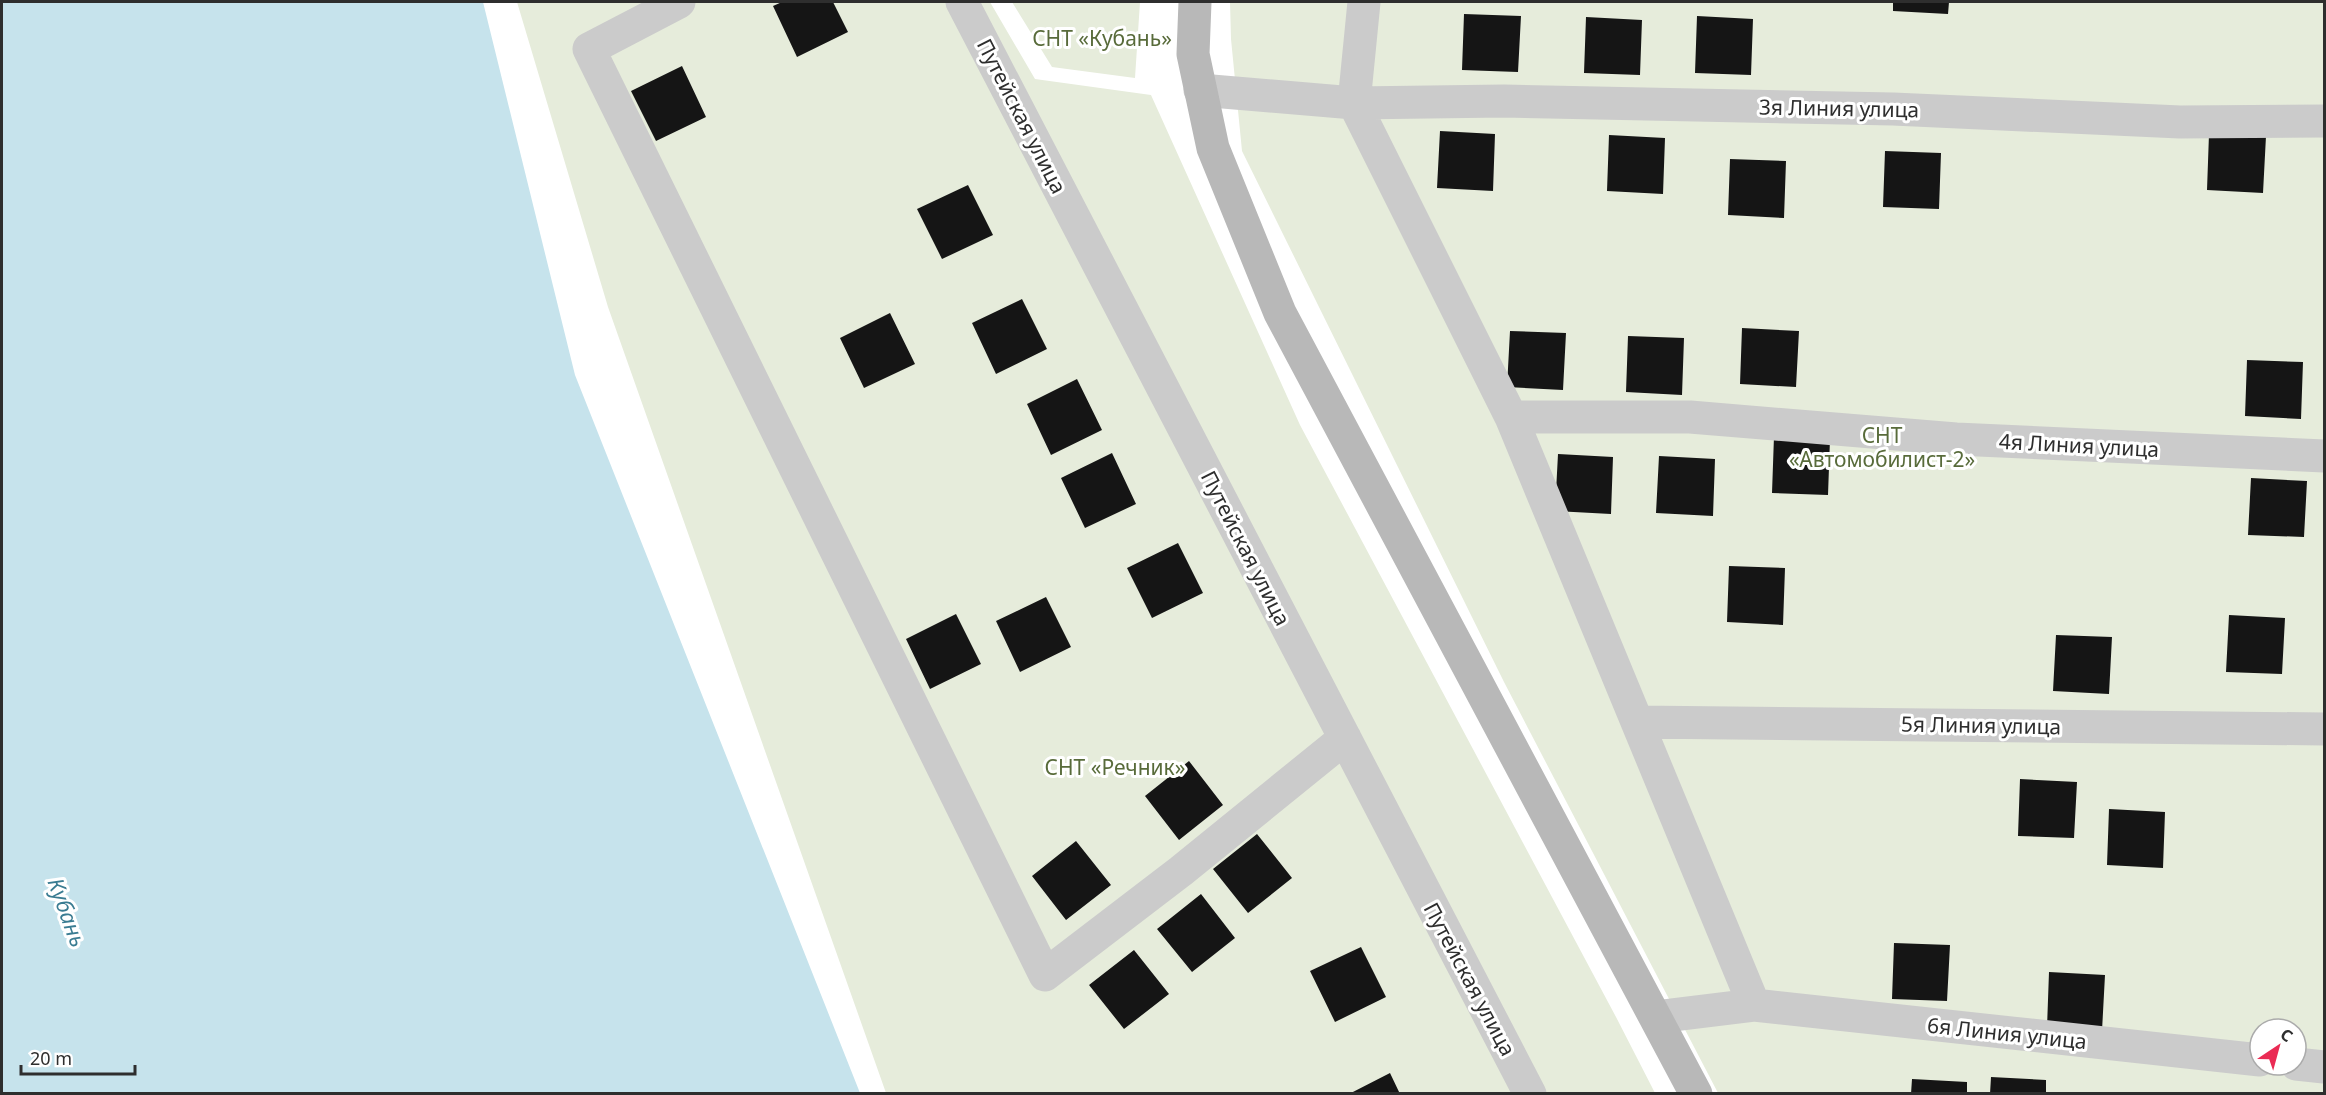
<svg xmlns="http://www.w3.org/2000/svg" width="2326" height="1095" font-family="'Noto Sans',sans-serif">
  <rect width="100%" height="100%" fill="#fff"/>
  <path fill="#e6ecdb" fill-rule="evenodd" d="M 517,2 L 990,2 L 1035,79 L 1151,95 L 1300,425 L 1616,1017 L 1655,1093 L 886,1093 L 608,307 Z
    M 1012,2 L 1140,2 L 1135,78 L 1052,67 Z
    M 1230,2 L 2324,2 L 2324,1093 L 1718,1093 L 1504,682 L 1242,151 L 1231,39 ZM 2260,1029 L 2296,1029 L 2296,1065 L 2260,1065 Z"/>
  <path fill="#c6e3ec" d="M 2,2 L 483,2 L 575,375 L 860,1093 L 2,1093 Z"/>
  <path fill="#151515" d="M 782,2 L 833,2 L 848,32 L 797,57 L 773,6 Z
    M 1893,2 L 1949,2 L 1948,14 L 1893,11 Z
    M 1464,14 L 1521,16 L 1518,72 L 1462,70 Z
    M 1697,16 L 1753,19 L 1751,75 L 1695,73 Z
    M 1586,17 L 1642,20 L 1640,75 L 1584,73 Z
    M 682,66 L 706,117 L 656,141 L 631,91 Z
    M 1440,131 L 1495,134 L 1493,191 L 1437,188 Z
    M 2209,134 L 2266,136 L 2263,193 L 2207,190 Z
    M 1609,135 L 1665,138 L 1663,194 L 1607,191 Z
    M 1885,151 L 1941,153 L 1939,209 L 1883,207 Z
    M 1730,159 L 1786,161 L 1784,218 L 1728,215 Z
    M 968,185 L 993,235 L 942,259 L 917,209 Z
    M 1022,299 L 1047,349 L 996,374 L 972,323 Z
    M 890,313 L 915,364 L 864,388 L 840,338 Z
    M 1742,328 L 1799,331 L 1796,387 L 1740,384 Z
    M 1510,331 L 1566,333 L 1563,390 L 1507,387 Z
    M 1628,336 L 1684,338 L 1682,395 L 1626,392 Z
    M 2247,360 L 2303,362 L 2301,419 L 2245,416 Z
    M 1077,379 L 1102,430 L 1051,455 L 1027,404 Z
    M 1774,436 L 1830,439 L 1828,495 L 1772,493 Z
    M 1112,453 L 1136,504 L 1085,528 L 1061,478 Z
    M 1558,454 L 1613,457 L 1611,514 L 1555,511 Z
    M 1659,456 L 1715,459 L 1713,516 L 1656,513 Z
    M 2251,478 L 2307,481 L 2304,537 L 2248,535 Z
    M 1178,543 L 1203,593 L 1152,618 L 1127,568 Z
    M 1729,566 L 1785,568 L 1783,625 L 1727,622 Z
    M 1046,597 L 1071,647 L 1020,672 L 996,621 Z
    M 956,614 L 981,664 L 930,689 L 906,639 Z
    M 2229,615 L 2285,618 L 2282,674 L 2226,672 Z
    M 2056,635 L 2112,637 L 2109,694 L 2053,691 Z
    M 1189,761 L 1223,805 L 1179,840 L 1145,796 Z
    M 2020,779 L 2077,782 L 2074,838 L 2018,836 Z
    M 2109,809 L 2165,812 L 2163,868 L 2107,865 Z
    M 1257,834 L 1292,878 L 1248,913 L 1213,869 Z
    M 1076,841 L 1111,885 L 1066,920 L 1032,876 Z
    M 1201,894 L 1235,938 L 1192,972 L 1157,929 Z
    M 1894,943 L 1950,945 L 1947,1001 L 1892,999 Z
    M 1361,947 L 1386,997 L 1335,1022 L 1310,971 Z
    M 1134,950 L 1169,994 L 1124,1029 L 1089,985 Z
    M 2049,972 L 2105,975 L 2102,1031 L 2047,1028 Z
    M 1390,1073 L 1400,1094 L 1349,1094 Z
    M 1991,1077 L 2046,1080 L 2046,1094 L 1990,1094 Z
    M 1912,1079 L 1967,1082 L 1967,1094 L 1911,1094 Z"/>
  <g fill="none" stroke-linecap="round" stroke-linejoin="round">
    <path stroke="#cbcbcb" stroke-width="33" d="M 679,2 L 589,49 L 1045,975 L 1181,871 L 1345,738
      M 962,2 L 1530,1094
      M 1364,2 L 1354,103 L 1511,417 L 1754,1005
      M 1200,90 L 1354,103 L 1504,101 L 1893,109 L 2180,122 L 2324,121
      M 1511,417 L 1690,417 L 1956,439 L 2324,456
      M 1637,722 L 2324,729
      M 1656,1017 L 1754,1005 L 2260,1060
      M 2296,1064 L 2324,1067"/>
    <path stroke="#b8b8b8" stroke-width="33" d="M 1195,2 L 1193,54 L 1213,148 L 1280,313 L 1696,1094"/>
  </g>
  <g text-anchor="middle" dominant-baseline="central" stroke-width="6" stroke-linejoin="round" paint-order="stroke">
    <g font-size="21" fill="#586b3a" stroke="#fff">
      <text x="1102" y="38">СНТ «Кубань»</text>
      <text x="1882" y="435">СНТ<tspan x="1882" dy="24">«Автомобилист-2»</tspan></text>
      <text x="1115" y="767">СНТ «Речник»</text>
    </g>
    <g font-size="21" fill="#2e2e2e" stroke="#fff">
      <text transform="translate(1839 108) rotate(1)">3я Линия улица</text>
      <text transform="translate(1022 116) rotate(63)">Путейская улица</text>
      <text transform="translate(2079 445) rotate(3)">4я Линия улица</text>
      <text transform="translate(1246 548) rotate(63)">Путейская улица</text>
      <text transform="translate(1981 725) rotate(1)">5я Линия улица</text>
      <text transform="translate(1470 979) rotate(62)">Путейская улица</text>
      <text transform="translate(2007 1033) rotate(6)">6я Линия улица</text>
    </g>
    <g font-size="22" font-style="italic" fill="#3a7c92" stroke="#fff">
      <text transform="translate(68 912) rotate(70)">Кубань</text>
    </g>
  </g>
  <rect width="2326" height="1095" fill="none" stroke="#2e2e2e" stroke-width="6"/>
  <g transform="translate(2278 1047) rotate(36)"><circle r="28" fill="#ffffff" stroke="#ababab" stroke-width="1.5"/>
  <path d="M0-4.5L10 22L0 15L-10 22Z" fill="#ea2b54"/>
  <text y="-9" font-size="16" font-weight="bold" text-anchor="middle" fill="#2e2e2e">С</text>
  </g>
  <path d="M21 1065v9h114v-9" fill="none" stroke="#2e2e2e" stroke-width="3"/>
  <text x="30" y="1065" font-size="18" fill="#2e2e2e" stroke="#ffffff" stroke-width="4.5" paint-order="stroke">20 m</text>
</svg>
